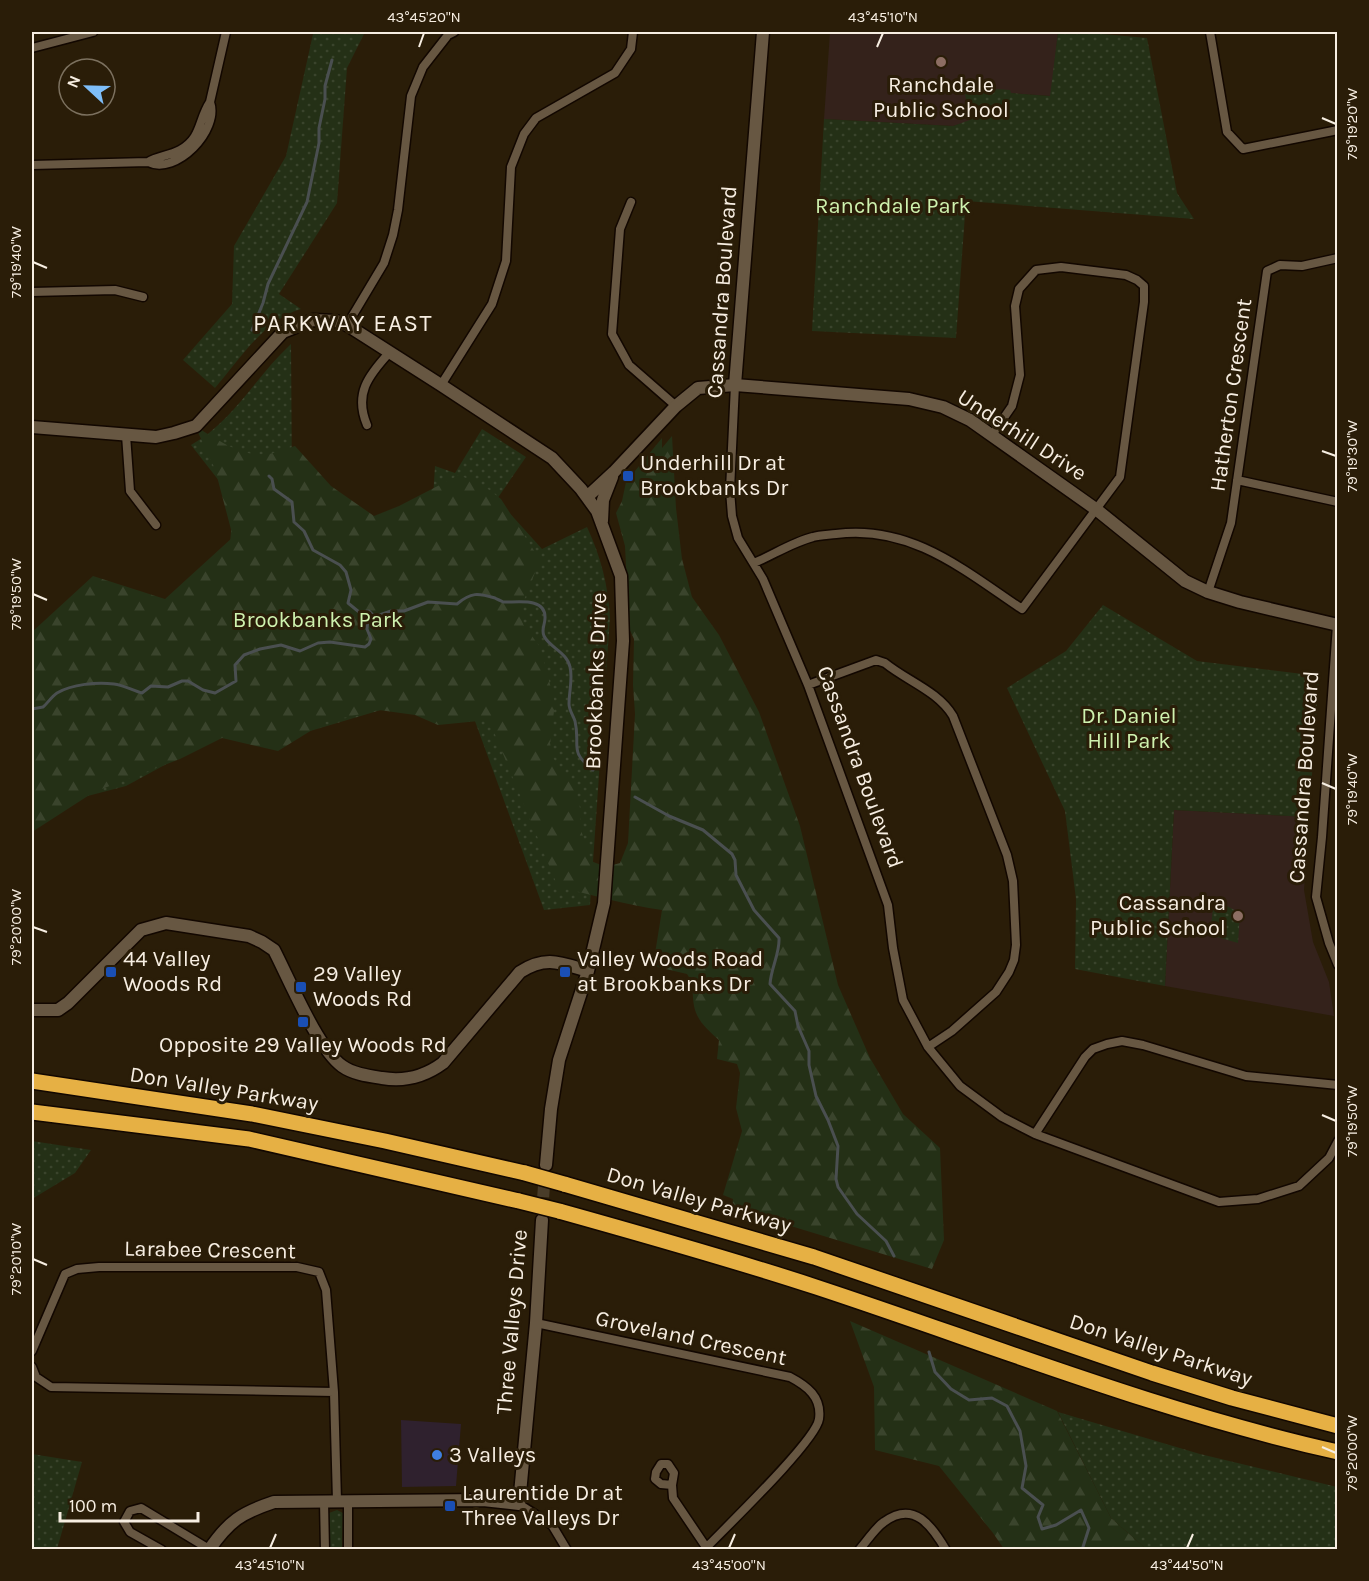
<svg xmlns="http://www.w3.org/2000/svg" width="1369" height="1581" font-family="Karla,sans-serif">
  <defs>
    <pattern id="grass-dots" width="8" height="8" patternUnits="userSpaceOnUse" patternTransform="scale(1.5)"><rect width="8" height="8" fill="#243016"/><path d="M2 2h.1M6 6h.1" fill="none" stroke="#3a442c" stroke-width="1.8" stroke-linecap="round"/></pattern>
    <pattern id="forest-firs" width="22" height="20" patternUnits="userSpaceOnUse" patternTransform="scale(1.5)"><rect width="22" height="20" fill="#243016"/><path d="M5 1l3.5 6h-7zM16 11l3.5 6h-7z" fill="#3a442c"/></pattern>
  </defs>
  <rect width="100%" height="100%" fill="#2a1d08"/>
  <path fill="#2f212e" d="M 401,1420 L 461,1424 L 456,1486 L 402,1487 Z"/>
  <path fill="#34221b" d="M 830,32 L 1058,32 L 1051,96 L 1011,93 L 1010,109 L 953,126 L 824,119 Z
    M 1174,810 L 1309,817 L 1304,890 L 1313,942 L 1329,982 L 1334,1016 L 1165,986 Z"/>
  <path fill="url(#grass-dots)" d="M 307,32 L 365,32 L 347,68 L 337,203 L 279,294 L 301,309 C 264,320 240,359 215,388 L 183,360 L 232,304 L 234,246 L 286,156 L 313,34 Z
    M 1058,32 L 1081,32 L 1147,38 L 1177,193 L 1194,219 L 966,201 L 956,338 L 812,331 L 824,119 L 953,126 L 970,120 L 965,94 L 998,89 L 1010,90 L 1011,93 L 1050,96 Z
    M 291,344 L 292,486 L 388,540 L 432,514 L 435,466 L 455,473 L 482,429 L 526,457 L 497,499 L 542,549 L 587,527 C 601,557 608,585 610,617 L 590,905 L 544,910 L 472,713 L 391,707 L 280,740 L 218,736 L 126,786 L 57,804 L 179,605 L 228,564 L 234,500 L 191,445 C 233,422 256,376 291,344 Z
    M 1103,605 L 1197,661 L 1319,676 L 1309,817 L 1174,810 L 1165,986 L 1075,969 L 1076,899 L 1065,811 L 1007,688 L 1066,651 Z
    M 1214,899 L 1240,913 L 1238,943 L 1210,935 Z
    M 32,1141 L 91,1150 L 75,1173 L 32,1199 Z
    M 1058,1412 L 1200,1454 L 1337,1487 L 1337,1549 L 1149,1550 L 1144,1547 L 1111,1518 Z
    M 32,1454 L 82,1462 L 57,1549 L 32,1549 Z
    M 337,1510 L 343,1513 L 342,1549 L 329,1549 L 329,1513 Z"/>
  <path fill="url(#forest-firs)" d="M 195,426 C 216,439 243,458 268,454 C 277,453 287,448 295,446 L 331,486 L 374,516 L 399,506 L 459,475 L 484,486 L 501,499 L 540,560 L 520,610 L 523,624 L 540,647 L 555,703 L 550,743 L 553,758 L 574,784 L 581,812 L 580,827 L 591,861 L 606,867 L 620,863 L 628,843 L 635,714 L 633,685 L 634,639 L 627,624 L 628,603 L 625,546 L 616,513 L 622,501 L 626,482 L 662,438 L 662,448 L 672,436 L 676,508 L 682,559 L 692,597 L 719,635 L 759,712 L 800,826 L 838,985 L 870,1058 L 903,1114 L 940,1148 L 944,1240 L 932,1269 L 732,1208 L 733,1199 L 723,1195 L 742,1131 L 736,1108 L 740,1073 L 737,1064 L 717,1059 L 719,1040 C 708,1030 697,1021 694,1006 C 692,995 694,983 687,974 L 653,966 L 662,910 C 627,905 593,895 558,887 L 489,720 L 438,725 L 415,715 L 379,710 L 325,722 L 278,751 L 222,738 L 180,759 L 94,792 L 32,832 L 32,632 L 93,576 L 165,599 L 233,537 L 215,469 Z
    M 850,1321 L 1057,1411 L 1111,1518 L 1144,1547 L 1149,1549 L 1004,1549 L 993,1533 L 939,1466 L 875,1450 L 874,1387 Z"/>
  <g fill="none" stroke-linecap="round" stroke-linejoin="round">
    <path stroke="#4a4f50" stroke-width="3" d="M 252,330 L 263,303 L 268,284 L 307,202 L 319,143 L 319,128 L 325,99 L 325,86 L 332,60
      M 269,476 L 272,479 L 274,489 L 292,502 L 294,522 L 304,531 L 313,550 L 340,565 L 346,572 L 351,590 L 348,603 L 359,612 L 369,611 L 375,617
      M 32,709 L 43,707 C 48,703 51,697 57,693 C 72,684 97,682 114,684 C 123,685 132,690 142,693 L 151,686 L 168,687 L 182,681 L 188,681 L 203,690 L 215,693 L 236,681 L 235,665 L 244,655 L 260,649 L 281,645 L 300,651 L 318,643 L 330,642 L 365,647 L 369,644 L 371,639 L 367,629 L 368,619 L 391,611 L 404,611 L 428,602 L 457,604 C 471,592 478,593 495,598 C 496,599 502,601 503,602 C 514,603 546,596 545,618 C 545,625 541,629 544,636 C 550,648 567,652 570,667 C 573,678 569,692 569,704 C 569,710 573,715 575,721 C 581,747 568,750 593,770
      M 635,797 L 669,816 L 703,830 L 732,854 L 735,860 L 736,875 L 754,910 L 779,938 C 780,953 771,968 770,984 L 795,1011 L 798,1026 L 809,1051 L 809,1065 L 816,1096 L 828,1120 L 838,1146 L 836,1179 L 838,1187 L 857,1214 L 886,1241 L 894,1256
      M 929,1352 L 935,1372 L 951,1389 L 969,1400 L 992,1398 L 1007,1406 L 1020,1431 L 1026,1466 L 1022,1488 L 1043,1505 L 1038,1517 L 1042,1529 L 1056,1525 L 1081,1510 L 1089,1528 L 1082,1550"/>
    <path stroke="#493c29" stroke-width="12" stroke-dasharray="12 6" stroke-linecap="butt" d="M 542,1215 L 545,1170"/>
    <g stroke="#120700" stroke-width="11">
      <path id="street" d="M 1210,32 L 1227,132 L 1243,149 L 1338,130
        M 32,48 L 93,32
        M 148,162 C 157,156 169,156 180,150 C 202,138 198,120 210,102 L 226,32
        M 32,165 L 148,162 C 176,176 220,130 210,102
        M 631,202 L 620,229 L 612,334 L 629,365 L 676,406
        M 32,292 L 115,290 L 143,297
        M 347,325 L 384,263 L 393,235 L 398,210 L 411,96 L 423,67 L 448,35 L 454,32
        M 441,385 L 492,304 L 506,261 L 511,167 L 524,134 L 536,118 L 615,73 L 631,49 L 633,32
        M 735,385 L 730,490 L 732,516 L 738,538 L 763,579 L 808,685 L 888,905 L 893,948 L 903,1000 L 928,1047 L 960,1086 L 1002,1117 L 1035,1134 L 1219,1202 L 1258,1199 L 1299,1186 L 1329,1158 L 1338,1141
        M 367,425 C 354,394 368,376 389,353
        M 126,435 L 130,491 L 156,525
        M 1237,480 L 1338,502
        M 754,563 C 773,555 793,542 813,537 C 820,535 828,535 836,534 C 910,524 964,570 1022,609 L 1120,477 L 1144,302 L 1144,286 L 1137,280 L 1126,275 L 1061,267 L 1036,270 L 1019,289 L 1015,306 L 1020,375 L 1012,406 L 992,435
        M 1208,592 L 1231,523 L 1267,271 L 1280,265 L 1302,266 L 1338,258
        M 1337,625 L 1322,837 L 1316,897 L 1329,943 L 1338,965
        M 808,685 L 876,660 L 885,663 C 907,681 938,691 953,716 L 1007,855 L 1013,881 L 1016,945 L 1014,960 L 1009,972 L 996,992 L 952,1031 L 928,1047
        M 1035,1134 L 1085,1057 L 1093,1049 L 1107,1044 L 1122,1041 L 1143,1045 L 1246,1076 L 1338,1085
        M 536,1323 L 790,1377 C 807,1386 822,1397 819,1419 C 816,1441 725,1528 704,1550
        M 32,1351 L 65,1274 L 77,1269 L 99,1267 L 297,1267 L 319,1272 L 326,1290 L 334,1392 L 337,1501
        M 32,1367 L 36,1377 L 51,1387 L 334,1392
        M 672,1485 L 661,1484 L 655,1479 L 656,1472 L 661,1464 L 668,1464 L 674,1473 L 672,1485 L 673,1498 L 706,1547
        M 324,1501 L 325,1550
        M 519,1504 L 552,1525 L 567,1550
        M 162,1550 L 130,1532 L 124,1522 L 130,1511 L 141,1508 L 209,1549
        M 348,1550 L 348,1501
        M 859,1550 C 866,1542 876,1527 884,1522 C 914,1500 932,1526 946,1550"/>
    </g>
    <g stroke="#120700" stroke-width="15">
      <path id="secondary" d="M 735,385 L 763,32
        M 32,427 L 156,437 L 174,433 L 196,426 L 283,332 L 313,320 L 336,321 L 347,325 L 441,385 L 552,458 L 581,489 L 597,511 L 621,576 L 623,641 L 604,903 L 588,971 L 559,1060 L 551,1109 L 546,1165
        M 587,497 L 614,472 L 676,406 L 698,388 L 735,385 L 909,399 L 943,407 L 970,420 L 1097,510 L 1185,581 L 1208,592 L 1240,602 L 1338,625
        M 602,521 L 603,500 L 612,477
        M 32,1010 L 58,1010 L 68,1003 L 141,930 L 166,923 L 249,936 L 262,942 L 274,950 C 289,979 318,1049 342,1066 C 353,1074 369,1076 382,1078 C 405,1082 424,1077 443,1063 L 520,972 C 546,955 561,963 588,971
        M 209,1550 C 229,1521 241,1513 274,1502 L 483,1500 L 519,1504 L 536,1323 L 542,1220"/>
    </g>
    <g stroke="#120700" stroke-width="18">
      <path id="highway" d="M 32,1081 L 252,1114 L 385,1141 L 525,1173
        M 32,1112 L 249,1139 L 519,1201
        M 564,1184 L 814,1257 L 1152,1373 L 1232,1398 L 1338,1426
        M 559,1211 C 645,1235 731,1259 816,1287 C 989,1344 1159,1412 1338,1452"/>
    </g>
    <use href="#street" stroke="#675742" stroke-width="8"/>
    <use href="#secondary" stroke="#675742" stroke-width="12"/>
    <use href="#highway" stroke="#e6b044" stroke-width="15"/>
    <g stroke="#120700" stroke-width="18" stroke-linecap="butt">
      <path id="highway-bridge" d="M 525,1173 L 564,1184
        M 519,1201 L 559,1211"/>
    </g>
    <use href="#highway-bridge" stroke="#e6b044" stroke-width="15"/>
  </g>
  <path fill="none" stroke="#f7eee2" stroke-width="2" d="M 419,47 L 424,33M 877,47 L 883,33M 1322,118 L 1336,124M 33,262 L 47,268M 1322,451 L 1336,456M 33,594 L 47,600M 1322,783 L 1336,789M 33,927 L 47,932M 1322,1115 L 1336,1121M 33,1259 L 47,1265M 1322,1447 L 1336,1453M 270,1548 L 276,1534M 729,1548 L 735,1534M 1187,1548 L 1193,1534"/>
  <g fill="#8d6e63" stroke="#2a1d08" stroke-width="2">
    <circle cx="941" cy="62" r="6"/>
    <circle cx="1238" cy="916" r="6"/>
  </g>
  <g fill="#1a4fb4" stroke="#2a1d08" stroke-width="2">
    <rect x="622" y="470" width="12" height="12" rx="3"/>
    <rect x="105" y="966" width="12" height="12" rx="3"/>
    <rect x="559" y="966" width="12" height="12" rx="3"/>
    <rect x="295" y="981" width="12" height="12" rx="3"/>
    <rect x="297" y="1016" width="12" height="12" rx="3"/>
    <rect x="444" y="1500" width="12" height="12" rx="3"/>
  </g>
  <circle fill="#3f7fe0" stroke="#2a1d08" stroke-width="2" cx="437" cy="1455" r="6"/>
  <g text-anchor="middle" dominant-baseline="central" stroke-width="6" stroke-linejoin="round" paint-order="stroke">
    <g font-size="22" fill="#f7eee2" stroke="#2a1d08" text-anchor="start">
      <text x="941" y="85" text-anchor="middle">Ranchdale<tspan x="941" dy="25">Public School</tspan></text>
      <text x="640" y="463">Underhill Dr at<tspan x="640" dy="25">Brookbanks Dr</tspan></text>
      <text x="1226" y="903" text-anchor="end">Cassandra<tspan x="1226" dy="25">Public School</tspan></text>
      <text x="123" y="959">44 Valley<tspan x="123" dy="25">Woods Rd</tspan></text>
      <text x="577" y="959">Valley Woods Road<tspan x="577" dy="25">at Brookbanks Dr</tspan></text>
      <text x="313" y="974">29 Valley<tspan x="313" dy="25">Woods Rd</tspan></text>
      <text x="303" y="1045" text-anchor="middle">Opposite 29 Valley Woods Rd</text>
      <text x="449" y="1455">3 Valleys</text>
      <text x="462" y="1493">Laurentide Dr at<tspan x="462" dy="25">Three Valleys Dr</tspan></text>
    </g>
    <g font-size="22" fill="#cff2af" stroke="#2a1d08">
      <text x="893" y="206">Ranchdale Park</text>
      <text x="318" y="620">Brookbanks Park</text>
      <text x="1129" y="716">Dr. Daniel<tspan x="1129" dy="25">Hill Park</tspan></text>
    </g>
    <g font-size="22" fill="#f7eee2" stroke="#2a1d08">
      <text transform="translate(722 292) rotate(-86)">Cassandra Boulevard</text>
      <text transform="translate(1231 395) rotate(-82)">Hatherton Crescent</text>
      <text transform="translate(1022 435) rotate(33)">Underhill Drive</text>
      <text transform="translate(596 681) rotate(-88)">Brookbanks Drive</text>
      <text transform="translate(860 767) rotate(70)">Cassandra Boulevard</text>
      <text transform="translate(1304 777) rotate(-86)">Cassandra Boulevard</text>
      <text transform="translate(224 1089) rotate(9)">Don Valley Parkway</text>
      <text transform="translate(699 1200) rotate(16)">Don Valley Parkway</text>
      <text transform="translate(210 1250) rotate(1)">Larabee Crescent</text>
      <text transform="translate(512 1322) rotate(-85)">Three Valleys Drive</text>
      <text transform="translate(691 1338) rotate(12)">Groveland Crescent</text>
      <text transform="translate(1161 1350) rotate(18)">Don Valley Parkway</text>
    </g>
    <g font-size="24" letter-spacing="1.5" fill="#f7eee2" stroke="#2a1d08">
      <text x="343" y="323">PARKWAY EAST</text>
    </g>
  </g>
  <rect width="1369" height="1581" fill="none" stroke="#2a1d08" stroke-width="66"/>
  <g transform="translate(87 87) rotate(292)"><circle r="28" fill="#2a1d08" stroke="#7c715f" stroke-width="1.5"/>
  <path d="M0-4.5L10 22L0 15L-10 22Z" fill="#7ebef9"/>
  <text y="-9" font-size="16" font-weight="bold" text-anchor="middle" fill="#f7eee2">N</text>
  </g>
  <path d="M60 1512v9h138v-9" fill="none" stroke="#f7eee2" stroke-width="3"/>
  <text x="69" y="1512" font-size="18" fill="#f7eee2" stroke="#2a1d08" stroke-width="4.5" paint-order="stroke">100 m</text>
  <rect x="33" y="33" width="1303" height="1515" fill="none" stroke="#f7eee2" stroke-width="2"/>
  <g font-size="15" text-anchor="middle" fill="#f7eee2">
    <text x="424" y="22">43°45'20"N</text>
    <text x="883" y="22">43°45'10"N</text>
    <text transform="translate(1352 124) rotate(-90)" y="5">79°19'20"W</text>
    <text transform="translate(16 262) rotate(-90)" y="5">79°19'40"W</text>
    <text transform="translate(1352 456) rotate(-90)" y="5">79°19'30"W</text>
    <text transform="translate(16 594) rotate(-90)" y="5">79°19'50"W</text>
    <text transform="translate(1352 789) rotate(-90)" y="5">79°19'40"W</text>
    <text transform="translate(16 927) rotate(-90)" y="5">79°20'00"W</text>
    <text transform="translate(1352 1121) rotate(-90)" y="5">79°19'50"W</text>
    <text transform="translate(16 1259) rotate(-90)" y="5">79°20'10"W</text>
    <text transform="translate(1352 1453) rotate(-90)" y="5">79°20'00"W</text>
    <text x="270" y="1570">43°45'10"N</text>
    <text x="729" y="1570">43°45'00"N</text>
    <text x="1187" y="1570">43°44'50"N</text>
  </g>
</svg>
